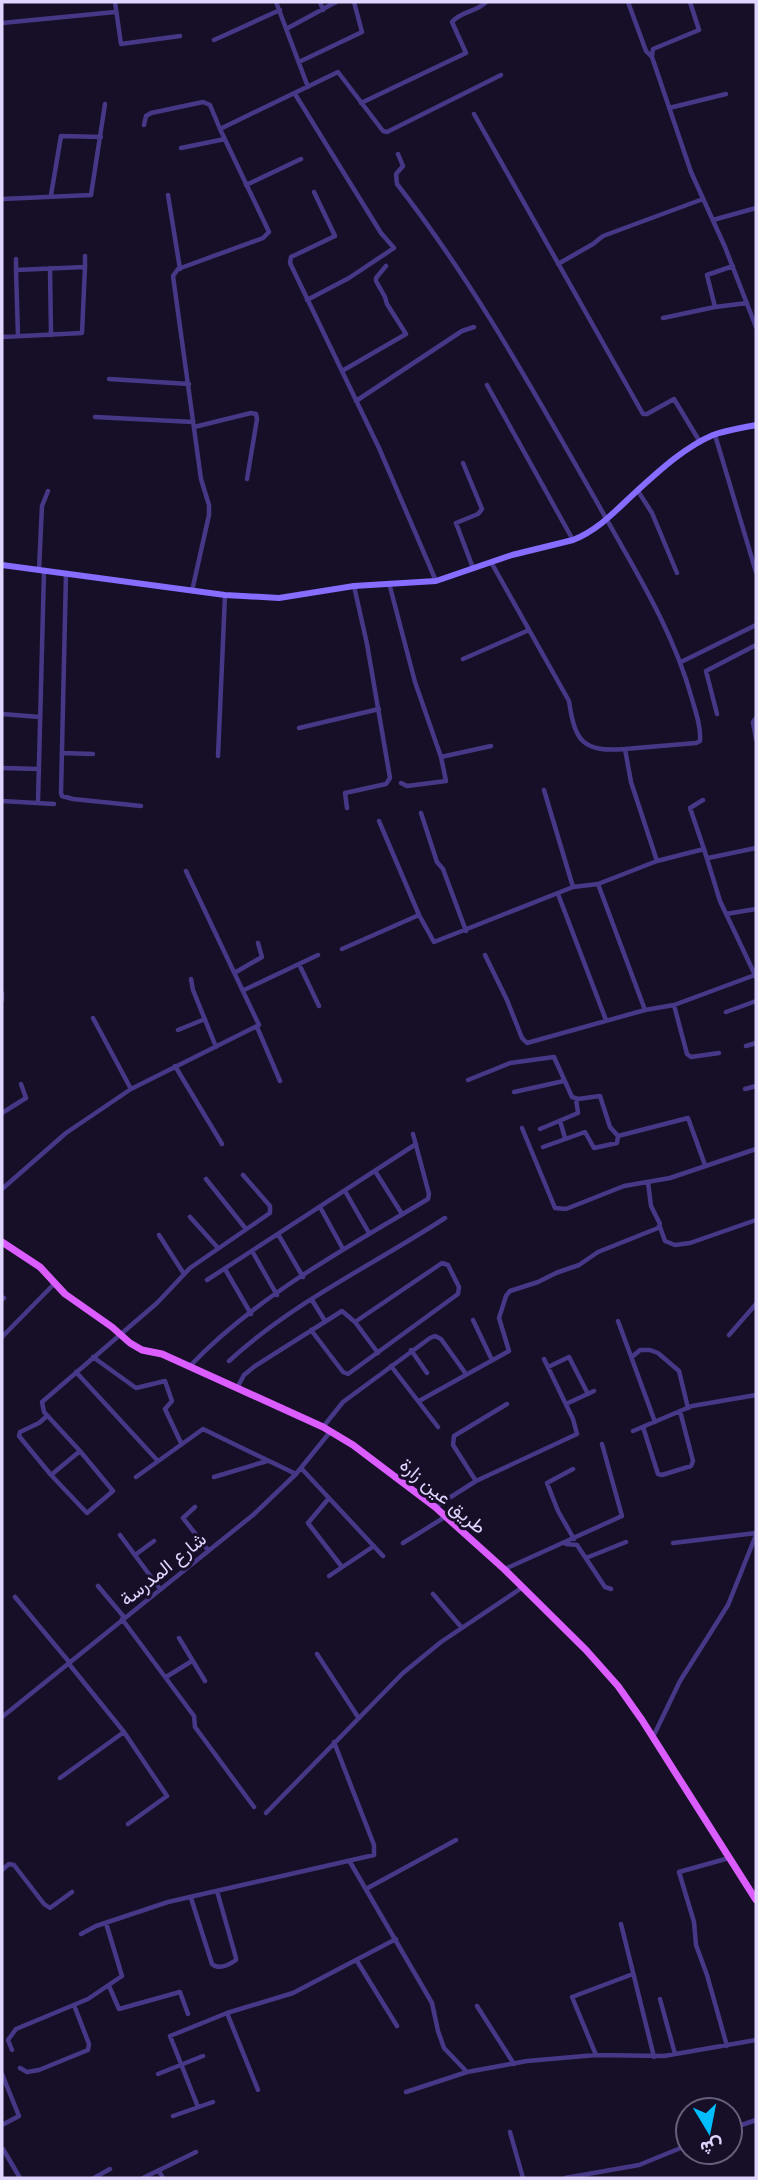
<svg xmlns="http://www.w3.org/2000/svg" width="758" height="2180" font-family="Helvetica,Vazirmatn,sans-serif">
  <rect width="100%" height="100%" fill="#170f27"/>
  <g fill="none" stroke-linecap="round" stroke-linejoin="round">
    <path stroke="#473887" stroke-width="4.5" d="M 115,2 L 121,44 L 180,36
      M 276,2 L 308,87
      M 320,2 L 323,10
      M 628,2 L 646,51 L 652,57 L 691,172 L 725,247 L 756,327
      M 2,23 L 115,12
      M 288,28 L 336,2
      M 214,40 L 280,10
      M 652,56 L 653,49 L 699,30 L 690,2
      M 299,62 L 362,32 L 354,2
      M 295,94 L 381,233 L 394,248 L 349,278 L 307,300
      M 361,103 L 466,53 L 452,22 C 461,11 477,12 486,2
      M 669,108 L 726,94
      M 474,114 L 643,414 L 647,414 L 674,399 L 700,442
      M 144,125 L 146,116 L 151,113 L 203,102 L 210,105 L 220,129
      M 181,148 L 225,139
      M 398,154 L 403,166 L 396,174 L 397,184 C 475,284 535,394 598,504 C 633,567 673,629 692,699 C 696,713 701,727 700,741 L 696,743 L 625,749 L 631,782 L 657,861
      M 246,185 L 301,159
      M 314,192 L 335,236 L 291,257 L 290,263 L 379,448 L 436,581
      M 51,195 L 61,136 L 101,137
      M 168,195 L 180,269
      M 2,199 L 91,195 L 105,104
      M 713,220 L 756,208
      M 558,264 L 593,244 L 603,236 L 703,199
      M 85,267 L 85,256
      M 50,268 L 51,335
      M 16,270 L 16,259
      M 715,307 L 707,275 L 733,266
      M 663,318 L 715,307 L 747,303
      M 2,337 L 82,333 L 85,267 L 16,270 L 18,336
      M 342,371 L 406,334 L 387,304 L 385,297 L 376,281 L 376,278 L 386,266
      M 109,379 L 189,384
      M 487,385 L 573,540
      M 356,401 L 462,331 L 474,327
      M 95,417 L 193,422
      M 194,427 L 251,413 L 256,414 L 257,419 L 247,479
      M 715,435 L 756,572
      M 463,463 L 482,509 L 478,514 L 456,523 L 473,568
      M 638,491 L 652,513 L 677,573
      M 491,562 L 569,701 C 575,743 584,752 625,749
      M 39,570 L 42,506 L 48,491
      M 66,574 L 61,793 L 62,796 L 73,799 L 141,806
      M 389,583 L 415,682 L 441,757 L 491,746
      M 192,591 L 209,515 L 209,505 L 201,479 L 173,276 L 178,269 L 263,238 L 269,232 L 220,129 L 338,72 L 383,131 L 387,132 L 501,75
      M 463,659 L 529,630
      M 681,662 L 756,625
      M 2,714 L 40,717
      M 717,714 L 706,671 L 756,645
      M 756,718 L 753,722 L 756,739
      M 299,728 L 379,709
      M 62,753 L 93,754
      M 218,756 L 225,595
      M 2,768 L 39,769
      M 401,783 L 407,786 L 446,781 L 441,757
      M 544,790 L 573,887
      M 703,800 L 690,808 L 704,849
      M 2,801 L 54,804
      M 38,802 L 44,571
      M 347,808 L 345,793 L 386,784 L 390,778 L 367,644 L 354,586
      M 421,813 L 437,862 L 443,869 L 466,931
      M 379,821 L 419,915 L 434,942 L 573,887 L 598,884 L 657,861 L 704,849 L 720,901 L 756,977
      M 708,858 L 756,848
      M 598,884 L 645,1010
      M 558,894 L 606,1020
      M 726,914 L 756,909
      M 342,949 L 419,915
      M 485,955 L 507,1000 L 522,1038 L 527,1043 L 645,1010 L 674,1005 L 755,975
      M 299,964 L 319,1006
      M 236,972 L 262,957 L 258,943
      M 191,979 L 193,990 L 216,1047
      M 244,990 L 318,955
      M 2,993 L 2,1000
      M 674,1005 L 687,1054 L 691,1057 L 719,1053
      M 726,1012 L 756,1001
      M 93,1018 L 131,1089
      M 257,1027 L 280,1081
      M 178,1030 L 205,1019
      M 746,1046 L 756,1043
      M 175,1066 L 222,1144
      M 468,1080 L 510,1063 L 554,1057 L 572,1097 L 578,1099 L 600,1096 L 610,1127 L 618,1136 L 688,1118 L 705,1165
      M 745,1089 L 756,1086
      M 514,1092 L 564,1081
      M 2,1113 L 26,1098 L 21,1084
      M 560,1121 L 565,1138
      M 522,1128 L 555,1208 L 566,1209 L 624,1186 L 670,1178 L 756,1149
      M 540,1129 L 578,1113 L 576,1099
      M 543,1147 L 585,1132 L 594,1148 L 617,1143 L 618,1136
      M 375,1171 L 402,1214
      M 206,1179 L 246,1229
      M 2,1189 L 66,1133 L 131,1089 L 259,1025 L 186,871
      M 345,1191 L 369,1233
      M 320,1207 L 343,1249
      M 190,1217 L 218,1248
      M 660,1227 L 665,1241 L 675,1245 L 690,1243 L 756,1220
      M 278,1234 L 303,1277
      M 159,1235 L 184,1274
      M 252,1251 L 277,1295
      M 225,1269 L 251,1314
      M 207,1280 L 416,1144
      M 2,1300 L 4,1298
      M 312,1300 L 325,1321
      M 473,1320 L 492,1360
      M 618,1321 L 655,1422
      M 311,1330 L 343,1372 L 348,1374 L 458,1294 L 459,1287 L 448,1265 L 442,1263 L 355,1322
      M 729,1335 L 756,1304
      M 2,1337 L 55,1283
      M 411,1350 L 427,1373
      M 93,1357 L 136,1388 L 165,1381 L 172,1401 L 165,1409 L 181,1443
      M 632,1357 L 640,1350 L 650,1350 L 658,1353 L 679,1371 L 688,1408
      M 229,1361 C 293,1302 373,1265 445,1218
      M 190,1366 C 255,1297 348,1247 428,1199 L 429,1194 L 413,1134
      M 391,1366 L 438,1427
      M 548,1367 L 569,1357 L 588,1394
      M 76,1372 L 157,1460
      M 237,1388 L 244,1375 L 255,1366 L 342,1311 L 355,1322 L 378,1353
      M 419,1401 L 509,1351 L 499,1318 L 506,1296 L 510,1291 L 538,1282 L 556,1273 L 579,1265 L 598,1252 L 658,1228 L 660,1224 L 651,1206 L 648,1182
      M 566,1404 L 594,1391
      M 47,1416 L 39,1423 L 20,1432 L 19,1436 L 51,1475 L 87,1513 L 113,1491 L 80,1451 L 51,1475
      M 323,1427 L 343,1402 L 430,1338 L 435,1336 L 441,1339 L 466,1374
      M 643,1427 L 658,1474 L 662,1475 L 691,1466 L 693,1461 L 680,1411
      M 633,1431 L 692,1406 L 756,1395
      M 80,1451 L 44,1412 L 42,1402 L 157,1303 L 190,1268 L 270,1213 L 270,1206 L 243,1175
      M 301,1468 L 383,1556
      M 573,1469 L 547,1483 L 558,1511 L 574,1539
      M 136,1477 L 203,1429 L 296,1474
      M 214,1477 L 267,1461
      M 476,1481 L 453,1445 L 454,1436 L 507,1404
      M 329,1498 L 308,1523 L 342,1567
      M 195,1507 L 183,1518 L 208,1550
      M 435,1507 L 476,1481 L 577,1434 L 573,1419 L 544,1359
      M 120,1535 L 160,1589
      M 403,1543 L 445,1517
      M 673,1543 L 756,1533
      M 566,1544 L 577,1545 L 605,1587 L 611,1589
      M 135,1555 L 154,1541
      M 586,1558 L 626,1542
      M 505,1569 L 622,1516 L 602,1444
      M 329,1576 L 374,1546
      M 98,1586 L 124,1617
      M 433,1594 L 462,1628
      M 15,1597 L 70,1663
      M 122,1619 L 194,1716 L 195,1727 L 254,1807
      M 179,1638 L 205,1681
      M 317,1654 L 358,1717
      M 69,1664 L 124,1732 L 167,1796 L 128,1824
      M 166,1677 L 192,1661
      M 2,1717 L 253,1515 L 296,1474 L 330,1432
      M 653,1737 L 680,1681 L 728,1605 L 756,1535
      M 60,1778 L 124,1732
      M 266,1813 L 403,1673 L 441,1642 L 523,1587
      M 350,1862 L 432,2003 L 438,2031 L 444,2048 L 467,2072
      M 2,1870 L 9,1864 L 14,1865 L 44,1904 L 50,1908 L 72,1892
      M 366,1889 L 456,1840
      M 191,1898 L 212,1964 C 219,1970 229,1965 236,1960 L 236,1958 L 217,1891
      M 621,1924 L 654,2057
      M 81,1934 L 96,1926 L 168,1902 L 374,1855 L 374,1845 L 334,1742
      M 357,1961 L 397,2026
      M 109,1986 L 119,2009 L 180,1992 L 188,2014
      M 660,1999 L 675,2054
      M 477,2006 L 514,2064
      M 227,2013 L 258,2090
      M 727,2046 L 707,1975 L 696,1945 L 694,1922 L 679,1872 L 729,1858
      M 12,2050 L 8,2040 L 16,2029 L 88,1999 L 122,1976 L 106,1923
      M 596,2055 L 572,1997 L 633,1974
      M 20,2068 L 27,2072 L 39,2070 L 88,2050 L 89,2044 L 74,2005
      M 2,2074 L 19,2116 L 2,2125
      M 158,2074 L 203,2056
      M 406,2092 L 467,2072 L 527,2061 L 596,2055 L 664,2056 L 756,2040
      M 198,2107 L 170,2036 L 227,2013 L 293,1993 L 396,1939
      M 173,2116 L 213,2102
      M 730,2129 L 756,2120
      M 510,2132 L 523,2178
      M 3,2149 L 20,2178
      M 159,2171 L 163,2178
      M 94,2178 L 110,2169
      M 143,2178 L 196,2152
      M 565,2178 L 639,2165 L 688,2145"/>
    <path stroke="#866cff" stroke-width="6" d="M 2,565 L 225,595 L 279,598 L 354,586 L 436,581 L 512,555 L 573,540 C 600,529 617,509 638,490 C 660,470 685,447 713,435 C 727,430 742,428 756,425"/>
    <path stroke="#db5cff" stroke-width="7" d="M 2,1242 L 40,1267 L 65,1294 L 112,1327 L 130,1343 L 142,1350 L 162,1354 L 323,1427 L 353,1445 L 435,1507 L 504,1569 L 586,1650 L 618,1686 L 642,1720 L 756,1900"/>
  </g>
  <g text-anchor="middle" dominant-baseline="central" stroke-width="6" stroke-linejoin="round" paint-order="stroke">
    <g font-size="19" fill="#e0d5ff" stroke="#170f27">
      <text transform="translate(443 1496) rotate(40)">طريق عين زارة</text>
      <text transform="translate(163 1569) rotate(-39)">شارع المدرسة</text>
    </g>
  </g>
  <rect width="758" height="2180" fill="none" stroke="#e0d5ff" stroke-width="7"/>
  <g transform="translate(709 2131) rotate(170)"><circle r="33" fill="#170f27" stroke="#675e7d" stroke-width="2"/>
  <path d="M0-5L12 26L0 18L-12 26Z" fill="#01bfff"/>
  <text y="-10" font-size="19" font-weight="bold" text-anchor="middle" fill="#e0d5ff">ش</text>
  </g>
</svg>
